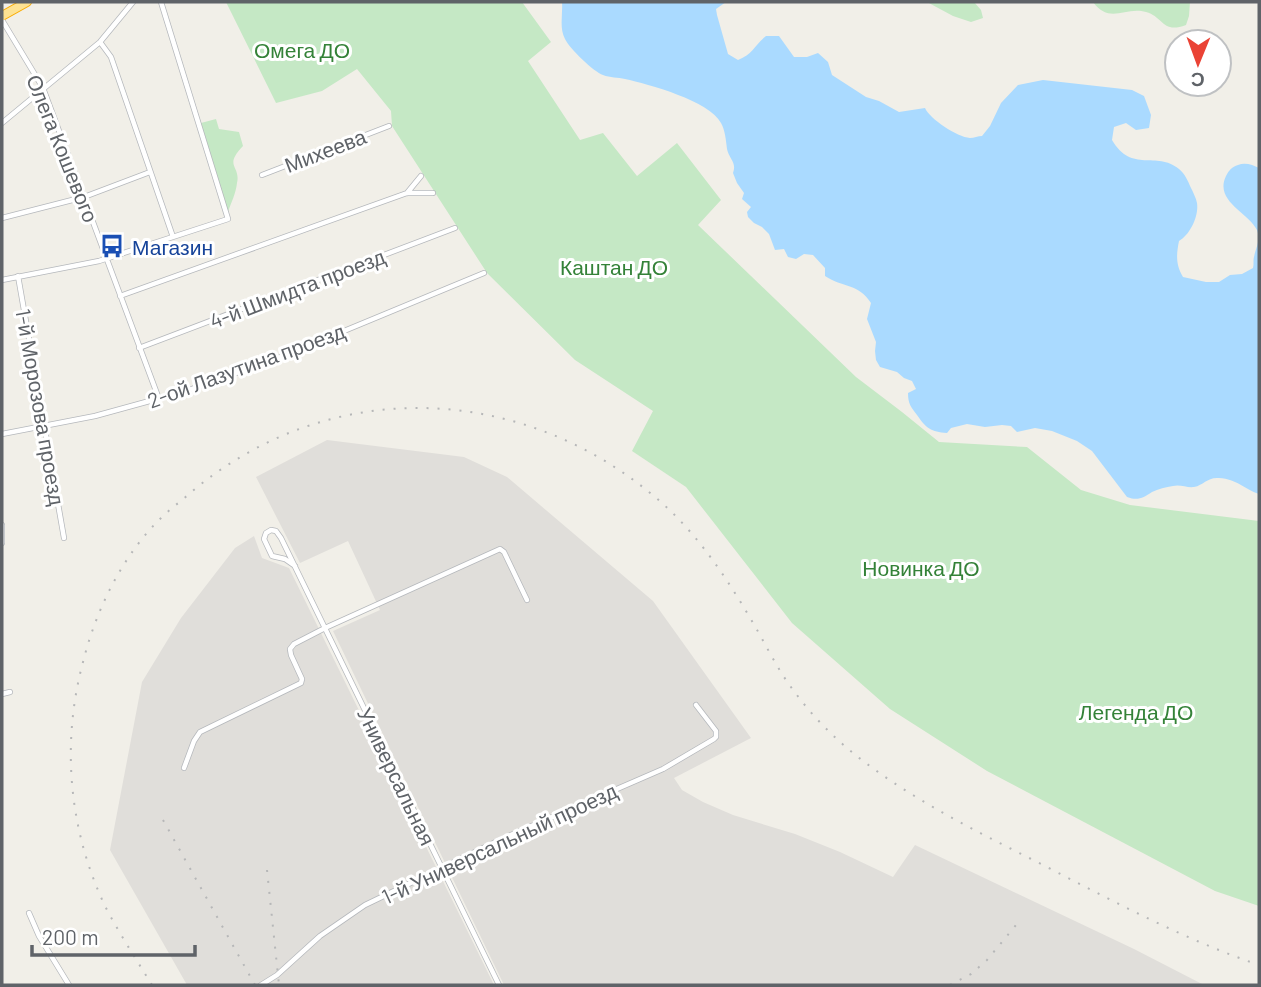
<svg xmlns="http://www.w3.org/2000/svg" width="1261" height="987" font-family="Barlow,sans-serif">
  <rect width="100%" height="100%" fill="#f1efe8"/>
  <path fill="#e0deda" d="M 327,440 L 464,457 L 507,477 L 653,601 L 751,738 L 674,778 L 682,790 L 703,802 L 733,815 L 795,834 L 840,852 L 893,877 L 915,845 L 1134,949 L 1204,985 L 504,985 L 333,631 L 380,610 L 348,541 L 300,563 L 256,477 Z
    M 254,536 L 262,558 L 289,568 L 494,985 L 187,985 L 110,850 L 142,682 L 181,618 L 235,548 Z"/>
  <path fill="#c5e8c5" d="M 226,2 L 522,2 L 551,42 L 528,61 L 580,140 L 603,133 L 637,176 L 677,143 L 721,200 L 698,225 L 856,377 L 902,412 L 939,442 L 1027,447 L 1081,490 L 1130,505 L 1259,521 L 1259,906 L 1215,891 L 987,771 L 890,709 L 792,623 L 686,487 L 632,451 L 653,411 L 575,360 L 487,273 L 392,126 L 391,111 L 357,69 L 322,91 L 276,103 Z
    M 927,2 L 974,2 L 981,10 L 983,18 L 971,22 L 953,16 Z
    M 1093,2 L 1190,2 L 1189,16 L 1186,25 C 1162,34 1164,17 1146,12 C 1125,6 1110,25 1093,2 Z
    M 216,119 L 219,129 L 239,132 L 243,146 C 223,167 241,165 237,183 C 236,193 231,203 228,212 L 201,123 Z"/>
  <path fill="#aadaff" d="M 562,2 L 726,2 L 716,9 L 717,15 L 728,54 L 738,60 C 753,54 754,46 766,36 L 779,36 L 794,57 L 807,57 L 818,53 L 828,62 L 832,75 L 866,97 L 879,101 L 899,112 L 925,108 C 930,119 957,137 970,138 C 974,138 978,136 982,136 L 990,126 L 1001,103 L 1018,85 L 1043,80 L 1132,90 L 1144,96 L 1151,115 L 1149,128 L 1136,130 L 1126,123 L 1114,127 L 1112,140 C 1132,174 1156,150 1179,169 C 1185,174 1188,181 1191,188 C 1193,192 1196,198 1197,203 C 1199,216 1190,235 1179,241 C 1176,256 1176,265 1183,277 L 1206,282 L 1219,282 L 1230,275 L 1242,274 L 1253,268 C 1254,264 1253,260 1254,257 C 1256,247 1261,240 1257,230 C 1248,212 1214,201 1226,176 C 1229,170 1232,167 1238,165 C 1245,162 1253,165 1259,168 L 1259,494 C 1244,489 1237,479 1219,478 C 1207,477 1204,485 1194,487 C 1187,488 1180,484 1173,486 C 1166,487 1158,489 1152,492 C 1143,498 1138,501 1127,497 L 1092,451 L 1077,441 L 1052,431 L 1035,428 L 1017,432 L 1011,426 L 1002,425 L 985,427 L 967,424 L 951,428 L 947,433 C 931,432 926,428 917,415 C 911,407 908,404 908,393 L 916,389 L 912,381 L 904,378 L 897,372 L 880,367 L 876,360 L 875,351 L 876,342 L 867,319 L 871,303 C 858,283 843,288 825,276 L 825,268 L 813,255 L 804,254 L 796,259 L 788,257 L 784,249 L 775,250 L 769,234 L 762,227 L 754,223 L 748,217 L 747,212 L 751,207 L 742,199 L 744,193 L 737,183 L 733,173 C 737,162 729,159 727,149 C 726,140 725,130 721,123 C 710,101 648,84 625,79 C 618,77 610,78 603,75 C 594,72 569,48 565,39 C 559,28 563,14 562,2 Z"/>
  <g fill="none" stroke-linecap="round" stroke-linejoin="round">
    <g stroke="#b5b8bc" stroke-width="6">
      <path id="street" d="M 2,20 L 43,88 L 159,399
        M 100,42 L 111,57 L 173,237
        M 2,123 L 100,42 L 133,2
        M 262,175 L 389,126
        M 407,193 L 421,176
        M 2,218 L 84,197 L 150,172
        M 18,276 L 64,538
        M 2,280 L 99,261 L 228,219 L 161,2
        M 120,296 L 407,193 L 433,193
        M 139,348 L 455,228
        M 2,434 L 95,416 L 186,391 L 286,355 L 484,273
        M 2,525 L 2,543
        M 295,566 L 285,559 L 272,556 L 264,539 L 266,533 L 271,530 L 276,531 L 281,538 L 499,985
        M 2,694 L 10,692
        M 184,768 L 194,741 L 200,732 L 301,683 L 302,679 L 291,655 L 290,649 L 294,644 L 325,628 L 500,549 L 504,552 L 527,600
        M 29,913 L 39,936 L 69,985
        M 261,985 L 277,975 L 320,936 L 365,905 L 504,838 L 663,769 L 714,739 L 716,737 L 716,731 L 696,705"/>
    </g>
    <g stroke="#f9ab00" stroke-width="10">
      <path id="highway" d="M 2,16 L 27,2"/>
    </g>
    <use href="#street" stroke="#fff" stroke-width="4.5"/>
    <use href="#highway" stroke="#fde293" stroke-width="8"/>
    <path stroke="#b6b7b8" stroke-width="2" stroke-dasharray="2 9" stroke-linecap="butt" d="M 163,820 L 255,985
      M 267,870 L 279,985
      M 152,985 C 136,959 119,933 105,906 C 69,830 61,744 83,662 C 96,610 122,556 161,518 C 170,509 180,502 189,494 C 329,374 525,382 662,503 C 701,538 730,583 756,628 C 768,649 779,672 794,691 C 812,716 834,738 858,757 C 914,801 978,832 1041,864 C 1113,901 1183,939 1259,965
      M 950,985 L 971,974 L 987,960 L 1016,925"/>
  </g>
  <defs>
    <g id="bus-bare" transform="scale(1.89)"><path d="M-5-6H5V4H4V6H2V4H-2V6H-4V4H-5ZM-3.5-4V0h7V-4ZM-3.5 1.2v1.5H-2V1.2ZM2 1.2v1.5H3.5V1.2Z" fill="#1a4fb4" stroke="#fff" stroke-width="2.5" paint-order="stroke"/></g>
  </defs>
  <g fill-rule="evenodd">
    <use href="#bus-bare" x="112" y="246"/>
  </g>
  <g text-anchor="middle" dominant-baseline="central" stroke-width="6" stroke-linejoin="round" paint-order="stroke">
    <g font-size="21" fill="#348238" stroke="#fff">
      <text x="302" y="49">Омега ДО</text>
      <text x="614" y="266">Каштан ДО</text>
      <text x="921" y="567">Новинка ДО</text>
      <text x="1136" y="711">Легенда ДО</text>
    </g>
    <g font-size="21" fill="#5f6368" stroke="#fff">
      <text transform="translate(63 148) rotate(68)">Олега Кошевого</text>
      <text transform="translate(325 150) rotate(-21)">Михеева</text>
      <text transform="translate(297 288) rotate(-21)">4-й Шмидта проезд</text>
      <text transform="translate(246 365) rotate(-20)">2-ой Лазутина проезд</text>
      <text transform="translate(41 407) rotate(80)">1-й Морозова проезд</text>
      <text transform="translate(397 776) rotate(64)">Универсальная</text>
      <text transform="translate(499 843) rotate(-25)">1-й Универсальный проезд</text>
    </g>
    <g font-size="21" fill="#164399" stroke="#fff" text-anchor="start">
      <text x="132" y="246">Магазин</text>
    </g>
  </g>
  <rect width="1261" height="987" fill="none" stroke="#5f6368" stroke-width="7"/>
  <g transform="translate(1198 63) rotate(181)"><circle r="33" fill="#ffffff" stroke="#bfc1c3" stroke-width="2"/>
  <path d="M0-5L12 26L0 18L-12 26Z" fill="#ea4335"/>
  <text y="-10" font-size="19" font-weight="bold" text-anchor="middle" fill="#5f6368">С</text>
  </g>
  <path d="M32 945v10h163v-10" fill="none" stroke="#5f6368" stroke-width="3.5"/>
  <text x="42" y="945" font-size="21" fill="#5f6368" stroke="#ffffff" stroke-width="5" paint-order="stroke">200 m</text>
</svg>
